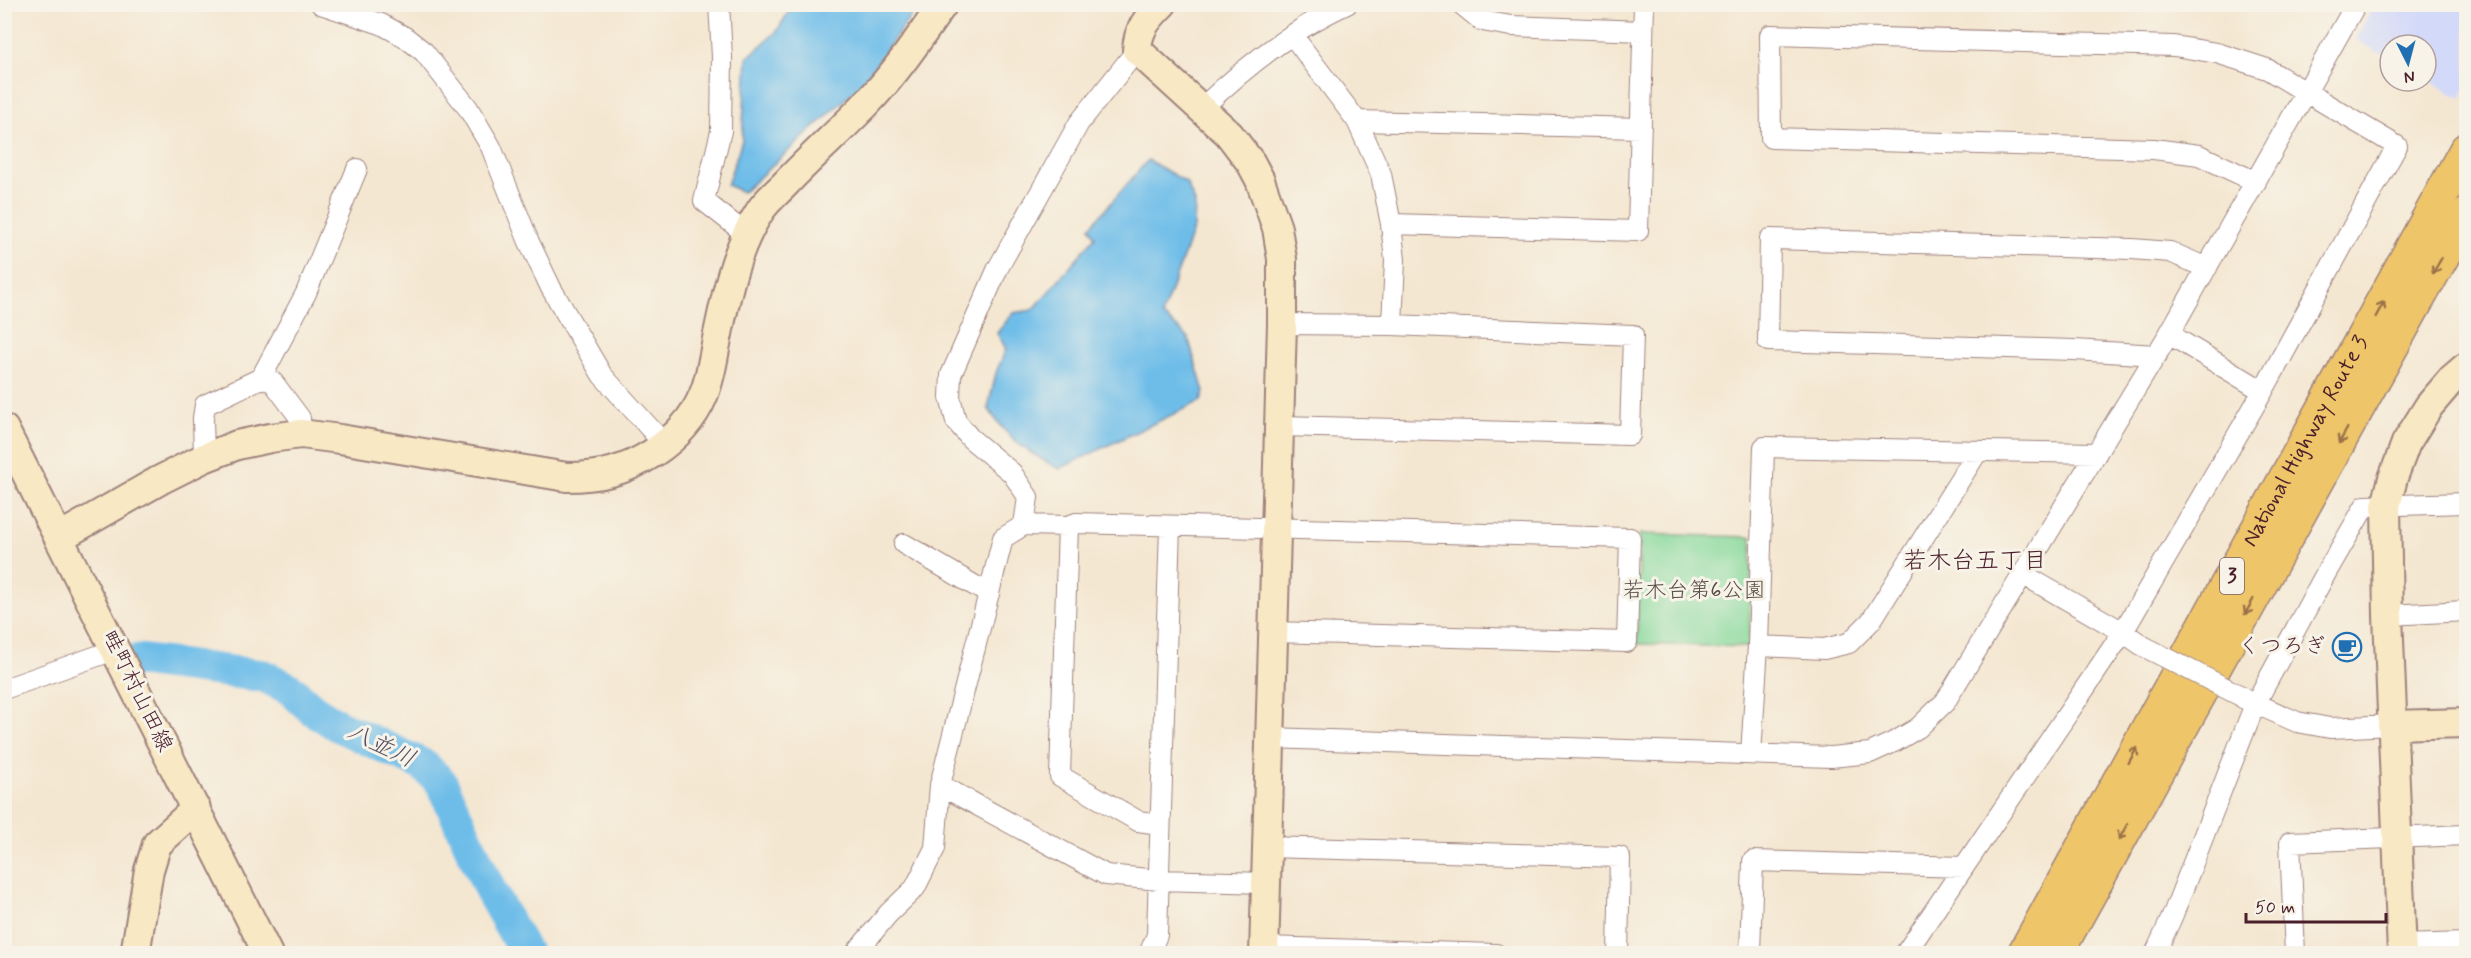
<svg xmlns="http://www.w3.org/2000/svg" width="2471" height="958" font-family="Mynerve,'Klee One',sans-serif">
  <rect width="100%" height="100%" fill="#f7f3e8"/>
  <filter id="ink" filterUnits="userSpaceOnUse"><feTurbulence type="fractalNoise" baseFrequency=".0167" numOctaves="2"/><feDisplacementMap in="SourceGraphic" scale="12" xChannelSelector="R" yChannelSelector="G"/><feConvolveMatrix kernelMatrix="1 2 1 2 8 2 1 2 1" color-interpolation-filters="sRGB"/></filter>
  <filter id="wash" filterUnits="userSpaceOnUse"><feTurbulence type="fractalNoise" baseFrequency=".008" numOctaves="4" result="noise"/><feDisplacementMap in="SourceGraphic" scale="24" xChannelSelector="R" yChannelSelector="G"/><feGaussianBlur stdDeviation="1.35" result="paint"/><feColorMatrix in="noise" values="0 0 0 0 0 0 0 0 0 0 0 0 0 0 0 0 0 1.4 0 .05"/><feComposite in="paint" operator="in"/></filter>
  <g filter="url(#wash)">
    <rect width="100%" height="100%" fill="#f4e7d1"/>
    <path fill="#d3d9f9" d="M 2375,4 L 2466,5 L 2466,87 L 2460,98 L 2426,79 L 2426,45 L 2390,45 L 2390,59 L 2355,39 Z"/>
    <path fill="#86d99b" stroke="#687c63" stroke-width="1.5" d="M 1640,534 L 1752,537 L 1749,647 L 1637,644 Z"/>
    <path fill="#6ebde9" stroke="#5c6e8a" stroke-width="1.5" d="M 793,5 L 919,5 L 862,84 L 743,192 L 727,185 L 742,140 L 747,58 L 777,31 Z
      M 1148,160 L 1186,182 L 1195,203 L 1194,227 L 1162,315 L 1188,337 L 1204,392 L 1201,401 L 1059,469 C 1026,451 1009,441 988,408 L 996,373 L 1006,349 L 997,333 L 1013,313 L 1033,310 L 1095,237 L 1090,227 Z"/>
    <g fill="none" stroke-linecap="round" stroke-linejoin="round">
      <path stroke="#6ebde9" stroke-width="33" d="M 139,660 L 264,676 L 290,689 L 312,709 L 337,725 L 423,765 L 441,782 L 491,892 L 526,954"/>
    </g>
  </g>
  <g filter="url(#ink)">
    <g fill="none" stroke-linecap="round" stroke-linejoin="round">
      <g stroke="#9f837e" stroke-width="22">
        <path id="street" d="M 321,4 L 381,24 L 405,37 L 424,52 L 468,108 L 491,147 L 529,242 L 551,288 L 602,375 L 665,445
          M 719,4 L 722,57 L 721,131 L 704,201 L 746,234
          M 1461,4 L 1482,21 L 1511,26 L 1643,31
          M 1293,36 L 1357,121 L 1381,174 L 1391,224 L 1395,260 L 1392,325
          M 1202,108 C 1244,68 1294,28 1347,4
          M 1357,121 L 1641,128
          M 1391,224 L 1638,231 L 1644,4
          M 2169,334 L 2263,391
          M 2157,355 L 2074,350 L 1768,341 L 1770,239 L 2132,249 L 2170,252 L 2207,268
          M 261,378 L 306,293 L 357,169
          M 1280,426 L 1630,435 L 1633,335 L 1392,325 L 1282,324
          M 204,458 L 203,418 L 205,405 L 261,378 L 273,382 L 300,418 L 301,434
          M 1024,525 L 1028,497 L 1012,473 L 970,438 L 956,421 L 950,397 L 951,375 L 998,268 L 1079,123 L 1137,50
          M 904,544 L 989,594
          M 2024,575 L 2123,632 L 2143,646
          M 2388,615 L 2466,611
          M 1758,646 L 1824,649 L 1849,643 L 1871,621 L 1978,451
          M 4,689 L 117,649
          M 2243,698 L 2297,722 L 2330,728 L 2392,725
          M 1270,738 L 1831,757 L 1870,753 L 1896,741 L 1918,728 L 1945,702 L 2169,334 L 2356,4
          M 1751,754 L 1758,646 L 1764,447 L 2097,453
          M 940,785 L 1106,875 L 1159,880 L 1266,883
          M 1160,824 L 1138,821 L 1060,776 L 1068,526 L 1076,523 L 1630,538 L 1627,642 L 1273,632
          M 1267,847 L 1620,857 L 1618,954
          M 2402,945 L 2466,943
          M 1264,947 L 1496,954
          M 855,954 L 888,914 L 915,888 L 935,848 L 940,785 L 1003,538 L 1024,525 L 1068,526
          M 1149,954 L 1157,935 L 1170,526
          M 1750,954 L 1753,861 L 1964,867
          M 1905,954 L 2123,632 L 2263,391 L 2397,146 L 2267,69 L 2217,53 L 2174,46 L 1770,35 L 1771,138 L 2154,149 L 2199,155 L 2256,182
          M 2155,954 L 2172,917 L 2255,704 L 2326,573 L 2365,506 L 2466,503
          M 2295,954 L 2290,842 L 2466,835"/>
      </g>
      <g stroke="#9f837e" stroke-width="32">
        <path id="secondary" d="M 1162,4 C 1147,19 1138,29 1137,50 L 1229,134 L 1251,163 L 1260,180 L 1277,228 L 1282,259 L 1282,324 L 1264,954
          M 4,429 L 268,954
          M 60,537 L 160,480 L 204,458 L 237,445 L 270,438 L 301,434 L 340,439 L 567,477 C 600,477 625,471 653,453 C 674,439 693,420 703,396 C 711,378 713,358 717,339 C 726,295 735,249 760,211 C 767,200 779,191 788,181 C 814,154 842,129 868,102 C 896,73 920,37 943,4
          M 2392,725 L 2466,723
          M 135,954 L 149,870 L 157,844 L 196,809
          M 2402,954 L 2388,615 L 2386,506 L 2393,478 L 2406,443 L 2429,406 L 2452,379 L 2466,367"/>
      </g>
      <g stroke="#9f837e" stroke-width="36">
        <g id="highway">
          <path id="s1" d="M 2024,954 L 2466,150"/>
          <path d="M 2056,954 L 2414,306 L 2466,215"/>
        </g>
      </g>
      <use href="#street" stroke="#fff" stroke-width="20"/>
      <use href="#secondary" stroke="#f8e8c3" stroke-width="28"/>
      <use href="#highway" stroke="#eec569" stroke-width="33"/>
      <g stroke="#9f837e" stroke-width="22" stroke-linecap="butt">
        <path id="street-bridge" d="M 2143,646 L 2241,696"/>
      </g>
      <use href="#street-bridge" stroke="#fff" stroke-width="20"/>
    </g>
    <defs><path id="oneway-shaft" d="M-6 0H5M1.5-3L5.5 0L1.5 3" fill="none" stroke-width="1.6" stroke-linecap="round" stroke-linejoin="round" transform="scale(1.5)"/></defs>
    <g stroke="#9c724a">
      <use href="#oneway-shaft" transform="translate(2437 266) rotate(120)"/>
      <use href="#oneway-shaft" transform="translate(2380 309) rotate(-61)"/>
      <use href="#oneway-shaft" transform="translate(2343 436) rotate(119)"/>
      <use href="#oneway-shaft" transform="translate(2249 607) rotate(119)"/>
      <use href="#oneway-shaft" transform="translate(2133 755) rotate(-61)"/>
      <use href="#oneway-shaft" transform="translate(2123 832) rotate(119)"/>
    </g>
  </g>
  <defs>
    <g id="cafe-ring" transform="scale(1.5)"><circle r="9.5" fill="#f7f3e8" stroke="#1f6fb2" stroke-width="1.5"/><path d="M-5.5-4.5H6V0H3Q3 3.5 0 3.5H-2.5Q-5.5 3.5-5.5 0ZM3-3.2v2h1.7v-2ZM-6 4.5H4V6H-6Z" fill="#1f6fb2"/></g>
  </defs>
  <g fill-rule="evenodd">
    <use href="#cafe-ring" x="2347" y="647"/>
  </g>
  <g text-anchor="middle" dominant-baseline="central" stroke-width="6" stroke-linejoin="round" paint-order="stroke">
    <rect fill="#f7f3e8" stroke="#7e5f64" stroke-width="1.5" x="2220" y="558" width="24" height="36" rx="4.5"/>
    <g font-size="21" font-weight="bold" fill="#4a1f2b">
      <text x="2232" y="576">3</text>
    </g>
    <g font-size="22" fill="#4a1f2b" stroke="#f7f3e8">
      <text stroke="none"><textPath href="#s1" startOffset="585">National Highway Route 3</textPath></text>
      <text transform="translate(137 691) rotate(64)">畦町村山田線</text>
    </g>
    <g font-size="22" fill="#594e47" stroke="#f7f3e8">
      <text x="1694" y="591">若木台第6公園</text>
    </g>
    <g font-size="22" fill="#4a1f2b" stroke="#f7f3e8" text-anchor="end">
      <text x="2326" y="647">くつろぎ</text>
    </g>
    <g font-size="24" fill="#4a1f2b" stroke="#f7f3e8">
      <text x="1975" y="561">若木台五丁目</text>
    </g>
    <g font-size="24" font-style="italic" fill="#554e64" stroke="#f7f3e8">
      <text transform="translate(381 746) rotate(26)">八並川</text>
    </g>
  </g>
  <rect width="2471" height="958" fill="none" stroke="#f7f3e8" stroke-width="24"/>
  <g transform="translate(2408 63) rotate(174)"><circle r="28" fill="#f7f3e8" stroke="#b29e9c" stroke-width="1.5"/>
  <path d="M0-4.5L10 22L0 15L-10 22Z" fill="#1f6fb2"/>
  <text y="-9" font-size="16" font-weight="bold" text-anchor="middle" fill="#4a1f2b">N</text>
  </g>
  <path d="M2246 913v9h140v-9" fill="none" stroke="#4a1f2b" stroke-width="3"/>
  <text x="2255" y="913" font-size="18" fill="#4a1f2b" stroke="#f7f3e8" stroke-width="4.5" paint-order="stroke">50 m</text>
</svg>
